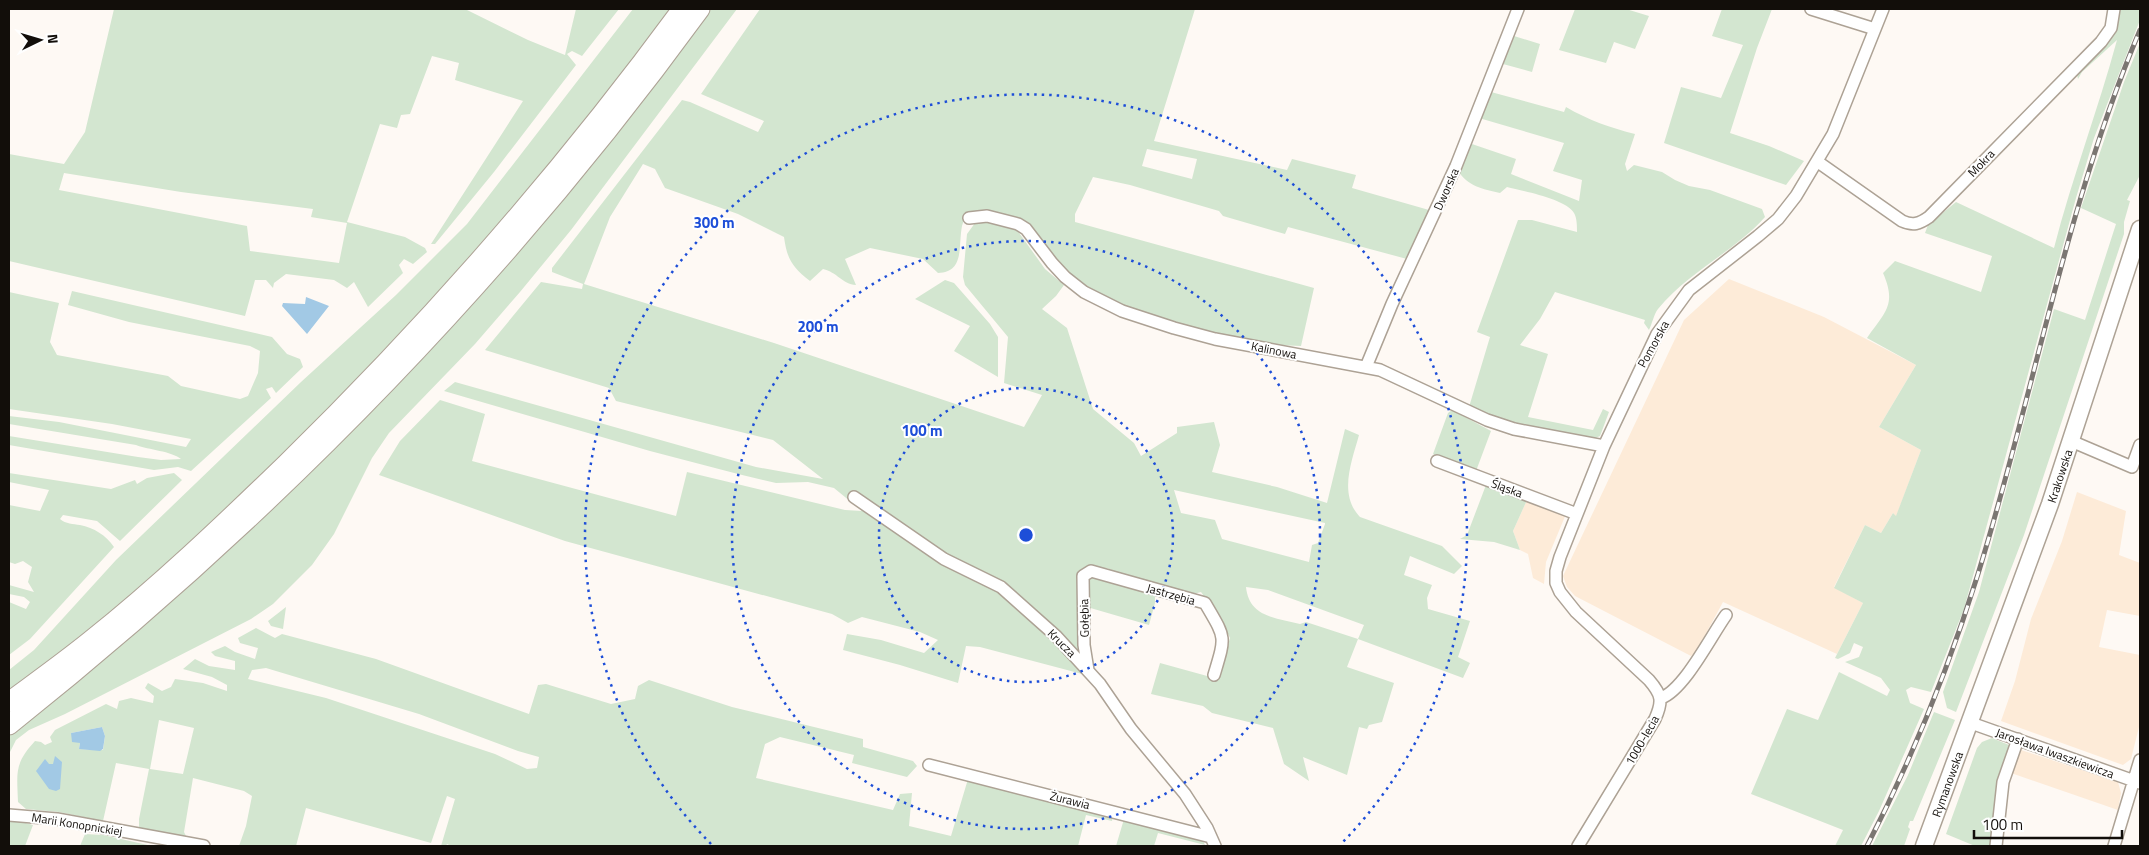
<svg xmlns="http://www.w3.org/2000/svg" width="2149" height="855" font-family="'Titillium Web',sans-serif">
  <rect width="100%" height="100%" fill="#fef9f4"/>
  <path fill="#fdebd8" d="M 1729,279 L 1824,317 L 1916,365 L 1879,427 L 1921,450 L 1896,517 L 1893,513 L 1881,533 L 1865,525 L 1834,587 L 1863,603 L 1837,654 L 1723,602 L 1696,652 L 1691,656 L 1575,596 L 1567,587 L 1563,576 L 1684,320 Z
    M 2077,492 L 2126,511 L 2119,555 L 2140,563 L 2140,616 L 2107,610 L 2099,647 L 2140,655 L 2140,723 L 2131,759 L 2123,765 L 2001,721 L 2015,681 L 2031,619 L 2062,541 Z
    M 1527,500 L 1566,514 L 1546,562 L 1544,584 L 1533,578 L 1528,554 L 1520,550 L 1513,531 Z
    M 2018,749 L 2118,782 L 2121,793 L 2118,810 L 2011,773 Z"/>
  <path fill="#d3e6d0" fill-rule="evenodd" d="M 114,9 L 465,9 L 528,40 L 565,55 L 576,9 L 619,9 L 582,56 L 572,51 L 567,54 L 576,65 L 494,172 L 435,244 L 431,244 L 523,101 L 455,80 L 459,63 L 432,56 L 410,114 L 401,115 L 397,128 L 380,124 L 347,222 L 405,237 L 425,248 L 427,252 L 413,264 L 404,259 L 399,265 L 403,273 L 368,307 L 354,282 L 347,288 L 334,280 L 286,274 L 274,283 L 273,288 L 266,280 L 255,280 L 245,316 L 9,261 L 9,154 L 64,164 L 85,132 ZM 64,173 L 181,192 L 313,209 L 311,217 L 347,223 L 339,263 L 250,251 L 247,226 L 59,190 Z
    M 633,9 L 674,9 L 530,192 L 379,359 L 207,529 L 114,613 L 9,694 L 9,670 L 34,650 L 116,560 L 301,382 L 396,295 L 467,224 Z
    M 708,9 L 737,9 L 571,230 L 520,292 L 475,344 L 389,433 L 372,458 L 334,534 L 312,565 L 273,604 L 251,619 L 65,714 L 29,730 L 16,740 L 9,754 L 9,734 L 84,673 Z
    M 760,9 L 1195,9 L 1154,141 L 1287,170 L 1292,159 L 1356,175 L 1352,188 L 1429,210 L 1407,259 L 1288,227 L 1285,234 L 1223,216 L 1219,211 L 1130,185 L 1093,177 L 1075,214 L 1075,222 L 1314,288 L 1301,346 L 1277,345 L 1209,333 L 1131,310 L 1071,282 L 1009,217 L 983,210 L 969,212 C 966,217 963,221 962,226 C 958,246 965,272 938,273 L 923,259 L 870,248 L 845,259 L 856,285 C 842,284 837,272 823,269 L 810,281 C 792,267 787,259 784,237 L 738,214 L 665,188 L 655,169 L 643,164 L 610,217 L 584,284 L 774,343 L 1024,427 L 1042,395 L 1004,383 L 1008,337 L 965,285 L 963,277 L 967,234 L 975,223 L 983,218 L 1000,222 L 1017,230 L 1045,269 L 1064,285 L 1056,296 L 1042,309 L 1067,328 L 1093,409 L 1134,443 L 1141,456 L 1177,433 L 1177,427 L 1214,422 L 1220,445 L 1212,472 L 1277,487 L 1327,503 L 1345,429 L 1359,435 C 1352,461 1338,494 1360,517 L 1442,546 L 1462,566 L 1454,574 L 1410,556 L 1404,575 L 1432,585 L 1427,598 L 1428,609 L 1470,621 L 1458,657 L 1470,663 L 1463,678 L 1358,639 L 1347,667 L 1394,683 L 1382,722 L 1369,725 L 1367,729 L 1359,727 L 1347,775 L 1303,757 L 1309,781 L 1284,764 L 1273,728 L 1212,713 L 1203,706 L 1151,694 L 1160,663 L 1218,679 L 1230,638 L 1223,623 L 1201,592 L 1190,595 L 1129,578 L 1107,568 L 1081,569 L 1081,650 L 1068,656 L 1086,675 L 980,647 L 966,646 L 958,683 L 900,665 L 843,650 L 847,634 L 881,640 L 924,653 L 938,640 L 920,632 L 862,617 L 848,623 L 832,614 L 565,541 L 379,475 L 400,441 L 440,400 L 485,414 L 472,461 L 676,516 L 687,472 L 845,510 L 862,511 L 834,488 L 808,482 L 776,483 L 738,474 L 650,451 L 444,391 L 455,382 L 756,467 L 823,479 L 773,440 L 616,401 L 609,388 L 485,350 L 541,282 L 582,289 L 583,284 L 552,272 L 552,268 L 682,100 L 690,102 L 758,132 L 764,121 L 701,94 ZM 1147,149 L 1197,159 L 1192,179 L 1142,166 ZM 1174,490 L 1325,523 L 1325,524 L 1318,543 L 1312,545 L 1309,562 L 1222,539 L 1215,520 L 1181,513 ZM 1246,587 L 1268,590 L 1364,625 L 1358,639 L 1306,622 L 1300,624 C 1276,618 1249,617 1246,587 Z
    M 1575,9 L 1626,9 L 1649,16 L 1635,49 L 1614,42 L 1606,63 L 1559,50 Z
    M 1722,9 L 1772,9 L 1757,48 L 1730,133 L 1769,146 L 1804,161 L 1786,185 L 1664,143 L 1681,87 L 1721,98 L 1743,45 L 1712,36 Z
    M 2117,9 L 2140,9 L 2140,20 L 2094,138 L 2076,198 L 1964,609 L 1931,692 L 1911,687 L 1906,690 L 1910,703 L 1924,709 L 1879,811 L 1861,846 L 1835,846 L 1843,830 L 1751,794 L 1787,709 L 1818,720 L 1839,672 L 1887,696 L 1890,690 L 1881,678 L 1845,662 L 1859,657 L 1863,647 L 1854,643 L 1850,653 L 1838,659 L 1835,658 L 1863,603 L 1834,588 L 1865,525 L 1881,533 L 1893,513 L 1896,516 L 1921,450 L 1879,427 L 1916,365 L 1867,338 C 1885,312 1897,305 1883,273 L 1895,261 L 1981,292 L 1992,256 L 1925,233 L 1928,225 L 1956,202 L 2054,248 C 2072,178 2098,110 2117,40 L 2082,72 L 2078,79 L 2076,70 L 2111,35 Z
    M 1514,36 L 1540,44 L 1532,72 L 1503,64 Z
    M 2140,43 L 2140,175 L 2127,200 L 2130,201 L 2124,222 L 2124,234 L 2024,535 L 1956,712 L 1947,708 L 1943,692 L 1979,592 L 2054,309 L 2085,320 L 2116,224 L 2081,208 L 2124,82 Z
    M 1491,92 L 1564,112 L 1566,107 C 1588,120 1611,128 1635,134 L 1625,164 L 1627,171 L 1634,165 L 1662,172 L 1675,180 L 1689,186 L 1710,190 L 1762,209 L 1765,217 C 1734,252 1688,272 1658,309 C 1654,314 1652,324 1649,330 L 1644,323 L 1645,320 L 1555,292 L 1540,319 L 1520,345 L 1548,354 L 1528,417 L 1593,430 L 1603,409 L 1609,412 L 1600,436 L 1591,440 C 1550,432 1506,428 1469,407 L 1490,337 L 1477,332 L 1518,220 L 1532,220 L 1577,232 C 1577,226 1577,218 1574,213 C 1566,199 1523,191 1507,187 L 1500,193 C 1482,189 1468,186 1458,171 L 1469,143 L 1516,159 L 1511,174 L 1579,201 L 1582,180 L 1553,171 L 1564,143 L 1479,118 Z
    M 945,280 L 954,283 L 990,324 L 998,337 L 998,377 L 954,351 L 970,326 L 915,299 Z
    M 72,291 L 272,337 L 287,354 L 300,359 L 303,367 L 276,393 L 272,387 L 266,389 L 271,398 L 191,471 L 178,467 L 154,470 L 9,445 L 9,436 L 138,457 L 161,460 L 181,459 C 171,451 149,450 136,445 L 9,424 L 9,416 L 59,422 L 186,447 L 191,439 L 112,424 L 9,409 L 9,292 L 59,303 L 50,342 L 57,355 L 168,376 L 181,386 L 240,399 L 248,396 L 258,373 L 260,351 L 250,346 L 129,322 L 68,305 Z
    M 1452,410 L 1491,431 L 1476,471 L 1433,454 L 1448,413 Z
    M 9,473 L 111,489 L 135,480 L 137,484 L 147,478 L 174,473 L 182,480 L 120,541 L 97,521 L 63,515 L 60,519 C 66,524 73,524 80,525 C 94,528 106,535 114,547 L 30,639 L 9,655 L 9,602 L 26,609 L 30,602 L 24,597 L 9,594 L 9,585 L 34,592 L 28,582 L 32,567 L 23,561 L 15,564 L 9,562 L 9,505 L 40,511 L 49,490 L 9,482 Z
    M 1486,485 L 1527,500 L 1513,531 L 1520,550 L 1494,542 L 1460,539 L 1467,535 Z
    M 1097,576 L 1155,593 L 1155,603 L 1149,625 L 1087,607 L 1087,582 L 1090,578 Z
    M 286,607 L 283,629 L 271,626 L 268,621 Z
    M 256,628 L 275,638 L 282,634 L 376,659 L 529,714 L 538,685 L 546,684 L 611,704 L 635,699 L 638,686 L 649,680 L 732,707 L 863,739 L 863,747 L 913,761 L 917,766 L 907,777 L 852,763 L 854,755 L 780,737 L 765,744 L 756,778 L 893,810 L 900,794 L 912,793 L 909,826 L 951,836 L 968,779 L 1113,815 L 1112,821 L 1086,815 L 1078,846 L 451,846 L 447,844 L 446,846 L 441,846 L 455,799 L 447,796 L 431,843 L 306,808 L 296,846 L 239,846 L 246,826 L 252,796 L 244,791 L 193,778 L 184,832 L 186,836 L 139,829 L 139,819 L 149,769 L 116,763 L 103,821 L 59,812 L 26,809 L 18,802 C 17,772 14,764 35,741 L 41,742 L 45,745 L 52,742 L 50,737 L 55,730 L 106,704 L 117,709 L 119,701 L 131,698 L 153,703 L 154,696 L 145,688 L 148,683 L 162,691 L 171,687 L 175,679 L 203,683 L 227,691 L 227,685 L 212,677 L 183,669 L 195,659 L 209,666 L 235,670 L 235,661 L 215,656 L 211,652 L 225,646 L 235,652 L 255,659 L 258,648 L 240,643 L 238,638 ZM 266,668 L 419,714 L 518,751 L 539,757 L 537,768 L 527,769 L 495,754 L 326,698 L 248,679 L 252,670 ZM 159,720 L 194,728 L 183,774 L 150,769 ZM 102,727 L 105,736 L 103,750 L 79,749 L 80,743 L 71,733 Z
    M 1934,712 L 1955,720 L 1913,821 L 1910,821 L 1908,827 L 1910,829 L 1904,846 L 1872,846 L 1908,775 Z
    M 1992,738 L 2009,745 L 2001,773 L 1990,846 L 1975,846 L 1946,834 L 1977,748 L 1982,742 Z
    M 1124,819 L 1201,837 L 1205,845 L 1158,833 L 1154,846 L 1116,846 Z
    M 9,822 L 22,822 L 33,825 L 25,846 L 9,846 Z
    M 85,834 L 103,835 L 152,846 L 80,846 Z"/>
  <path fill="#a2c9e5" d="M 306,297 L 329,306 L 307,334 L 282,306 L 283,303 L 305,304 Z
    M 102,727 L 105,736 L 103,749 L 100,751 L 79,749 L 80,743 L 72,742 L 71,733 Z
    M 55,756 L 62,762 L 60,789 L 56,791 L 49,789 L 36,771 L 45,759 L 49,764 L 53,764 Z"/>
  <g fill="none" stroke-linecap="round" stroke-linejoin="round">
    <g stroke="#ada295" stroke-width="14">
      <path id="minor" d="M 1811,9 L 1875,29
        M 1818,162 L 1902,221 C 1913,226 1919,224 1929,217 L 2101,42 L 2111,28 L 2114,9
        M 969,218 L 987,216 L 1018,224 L 1026,229 L 1052,263 L 1065,277 L 1084,292 L 1122,311 L 1174,328 L 1215,339 L 1380,370 L 1487,420 L 1514,429 L 1604,446
        M 1366,367 L 1392,304 L 1456,166 L 1518,9
        M 2071,441 L 2132,467 L 2140,445
        M 1437,461 L 1577,514
        M 854,497 L 944,559 L 1001,587 L 1056,636 L 1100,684 L 1131,729 L 1185,794 L 1207,828 L 1215,846
        M 1088,670 L 1084,645 L 1083,576 L 1091,571 L 1205,603 C 1226,639 1226,635 1214,675
        M 1661,698 C 1684,690 1711,636 1726,615
        M 1971,723 L 2140,783
        M 929,765 L 1211,837
        M 9,815 L 57,819 L 204,846
        M 1578,846 L 1655,719 C 1663,701 1662,695 1649,680 L 1576,612 L 1560,592 L 1556,583 L 1556,571 L 1560,557 L 1604,446 L 1657,334 L 1689,290 L 1758,236 L 1778,219 L 1796,196 L 1833,134 L 1883,9
        M 1996,846 L 2003,782 L 2018,739
        M 2114,846 L 2140,760"/>
    </g>
    <g stroke="#ada295" stroke-width="19">
      <g id="secondary">
        <path id="s1" d="M 1924,846 L 2050,504 L 2140,229"/>
      </g>
    </g>
    <g stroke="#ada295" stroke-width="21">
      <path id="primary" d="M 9,702 C 36,682 64,662 90,641 C 159,586 223,525 286,464 C 430,323 563,171 682,9
        M 9,725 C 269,518 504,278 700,9"/>
    </g>
    <use href="#minor" stroke="#fff" stroke-width="11"/>
    <use href="#secondary" stroke="#fff" stroke-width="16"/>
    <use href="#primary" stroke="#fff" stroke-width="19"/>
    <g stroke="#7b7672" stroke-width="5">
      <path id="rail" d="M 1867,846 C 1912,759 1949,667 1978,574 C 2034,393 2066,205 2140,30"/>
    </g>
    <use href="#rail" stroke="#fff" stroke-width="3" stroke-dasharray="9" stroke-linecap="butt"/>
  </g>
  <g fill="none" stroke="#1d4ed8" stroke-width="2.5" stroke-dasharray="2.5 5">
    <circle cx="1026" cy="535" r="147"/>
    <circle cx="1026" cy="535" r="294"/>
    <path d="M711 844A441 441 0 1 1 1341 844"/>
  </g>
  <g text-anchor="middle" dominant-baseline="central" stroke-width="4" stroke-linejoin="round" paint-order="stroke">
    <g font-size="12" fill="#120e0a" stroke="#fff">
      <text transform="translate(1981 163) rotate(-46)">Mokra</text>
      <text transform="translate(1446 189) rotate(-66)">Dworska</text>
      <text transform="translate(1653 344) rotate(-61)">Pomorska</text>
      <text transform="translate(1274 350) rotate(11)">Kalinowa</text>
      <text stroke="none"><textPath href="#s1" startOffset="394">Krakowska</textPath></text>
      <text transform="translate(1507 488) rotate(20)">Śląska</text>
      <text transform="translate(1171 594) rotate(16)">Jastrzębia</text>
      <text transform="translate(1084 618) rotate(-91)">Gołębia</text>
      <text transform="translate(1062 643) rotate(45)">Krucza</text>
      <text transform="translate(1642 740) rotate(-60)">1000-lecia</text>
      <text transform="translate(2055 753) rotate(20)">Jarosława Iwaszkiewicza</text>
      <text stroke="none"><textPath href="#s1" startOffset="66">Rymanowska</textPath></text>
      <text transform="translate(1070 800) rotate(14)">Żurawia</text>
      <text transform="translate(77 824) rotate(9)">Marii Konopnickiej</text>
    </g>
  </g>
  <circle cx="1026" cy="535" r="8" fill="#1d4ed8" stroke="#fff" stroke-width="2.5"/>
  <g font-size="15" text-anchor="middle" font-weight="bold" fill="#1d4ed8" stroke="#fff" stroke-width="4" stroke-linejoin="round" paint-order="stroke">
    <text x="714" y="228">300 m</text>
    <text x="818" y="332">200 m</text>
    <text x="922" y="436">100 m</text>
  </g>
  <rect width="2149" height="855" fill="none" stroke="#120e0a" stroke-width="20"/>
  <g transform="translate(40 40) rotate(85)" stroke="#ffffff" stroke-width="4" paint-order="stroke">
  <path d="M0-4L9 19L0 12L-9 19Z" fill="#120e0a"/>
  <text y="-8" font-size="14" font-weight="bold" text-anchor="middle" fill="#120e0a">N</text>
  </g>
  <path d="M1974 830v8h148v-8" fill="none" stroke="#120e0a" stroke-width="2.5"/>
  <text x="1982" y="830" font-size="15" fill="#120e0a" stroke="#ffffff" stroke-width="4" paint-order="stroke">100 m</text>
</svg>
